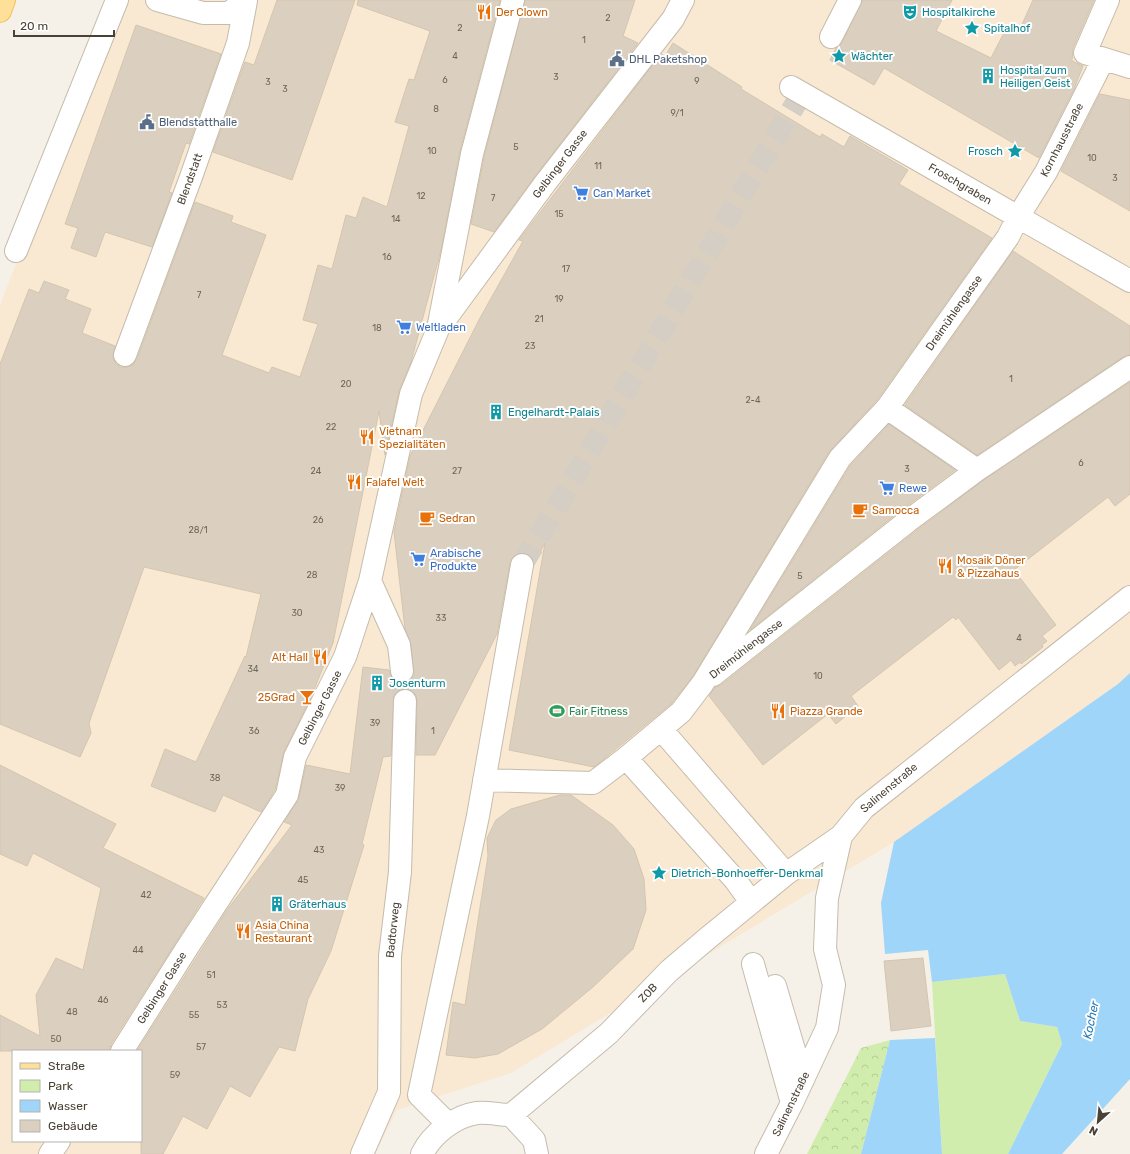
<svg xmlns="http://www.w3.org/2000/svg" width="1130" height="1154" font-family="Rubik,sans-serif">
  <defs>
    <pattern id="forest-crowns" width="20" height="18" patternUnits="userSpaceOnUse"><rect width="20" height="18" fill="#d1edad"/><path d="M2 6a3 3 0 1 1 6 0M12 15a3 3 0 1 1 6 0" fill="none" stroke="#b5cc95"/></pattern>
  </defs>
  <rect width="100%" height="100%" fill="#f6f1e8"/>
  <path fill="#f9e8d2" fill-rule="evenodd" d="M 119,0 L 1130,0 L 1130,673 L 1118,684 L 894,842 L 511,1073 L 397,1110 L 375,1154 L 0,1154 L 0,305 ZM 13,1051 L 141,1051 L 141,1141 L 13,1141 Z"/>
  <path fill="#d1edad" d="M 1005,974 L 1020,1021 L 1057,1027 L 1062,1044 L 1008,1154 L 942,1154 L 932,982 Z"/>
  <path fill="url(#forest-crowns)" d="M 890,1040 L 861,1154 L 807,1154 L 861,1048 Z"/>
  <path fill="#9fd5f8" d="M 1130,673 L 1130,1079 L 1062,1154 L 1008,1154 L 1062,1044 L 1057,1027 L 1020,1021 L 1005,974 L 932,982 L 928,950 L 885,954 L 881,903 L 894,842 L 1118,684 Z
    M 935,1038 L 942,1154 L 861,1154 L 890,1040 Z"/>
  <path fill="#dbd0bf" stroke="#d4c5af" d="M 277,0 L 355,0 L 292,180 L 213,152 L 245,62 L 254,65 Z
    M 358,0 L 500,0 L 460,151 L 441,250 L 411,362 L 399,391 L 385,455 L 379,411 L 333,643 L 311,697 L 284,752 L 275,790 L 261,812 L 223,795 L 215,812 L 151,786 L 165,749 L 196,762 L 245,656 L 246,657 L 261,594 L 144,567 L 89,723 L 91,733 L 80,757 L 0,724 L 0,364 L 29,289 L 39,293 L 44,281 L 69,290 L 65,299 L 91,309 L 82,333 L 115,346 L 113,357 L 115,363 L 120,367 L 127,367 L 133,365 L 137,359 L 195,202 L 233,216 L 231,222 L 266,235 L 222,355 L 269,373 L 272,367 L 300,377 L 318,324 L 303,320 L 318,265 L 332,269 L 346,215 L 356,218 L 363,197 L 387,207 L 409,126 L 395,122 L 409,79 L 414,80 L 430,31 L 357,5 Z
    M 525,0 L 635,0 L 623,36 L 638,43 L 536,175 L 494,232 L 471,224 L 484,157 Z
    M 862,0 L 952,0 L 936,31 L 991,58 L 1008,25 L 1019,31 L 1033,0 L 1094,0 L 1073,48 L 1072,61 L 1083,66 L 1074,89 L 1039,158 L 884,68 L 874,85 L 830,60 L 836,48 L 842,43 Z
    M 136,25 L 221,54 L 189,144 L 186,143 L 169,192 L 172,193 L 152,247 L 105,232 L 96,257 L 71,248 L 78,228 L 65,224 Z
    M 673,43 L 742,87 L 741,89 L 820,137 L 822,134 L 844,147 L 850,136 L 908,170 L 899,184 L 992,238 L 877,400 L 829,452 L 693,676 L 672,703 L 594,767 L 509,750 L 545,543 L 534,563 L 530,556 L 525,553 L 518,553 L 513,557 L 510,563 L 497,634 L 435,755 L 416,755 L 417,701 L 416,695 L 411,690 L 405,689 L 399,690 L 394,695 L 391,756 L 383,757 L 362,844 L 364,845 L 331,951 L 308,999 L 295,1051 L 279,1047 L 250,1097 L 230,1086 L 207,1129 L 183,1116 L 163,1154 L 141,1154 L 141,1051 L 137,1051 L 227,910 L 292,825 L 284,822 L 299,798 L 306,765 L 350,774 L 363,667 L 389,670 L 392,678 L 397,683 L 403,683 L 409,681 L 414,676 L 411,644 L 405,629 L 394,532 L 410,456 L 480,318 L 523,241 L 519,240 L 661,54 L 665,56 Z
    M 1100,94 L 1130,100 L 1130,211 L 1061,171 Z
    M 1013,251 L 1130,326 L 1130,355 L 1123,357 L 977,455 L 905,405 Z
    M 1130,382 L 1130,494 L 1115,506 L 1108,497 L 1014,570 L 1056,625 L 1042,636 L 1047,641 L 1042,645 L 1043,647 L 1021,664 L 1020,662 L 1015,666 L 1011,660 L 999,670 L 958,617 L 956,620 L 953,617 L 851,696 L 858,706 L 836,724 L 828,714 L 763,765 L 709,696 L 715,687 L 721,685 L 916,531 L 984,480 Z
    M 889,424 L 955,470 L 900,511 L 750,630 L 850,466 Z
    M 0,765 L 116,824 L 103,848 L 204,898 L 111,1044 L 110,1051 L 0,1051 L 0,1015 L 40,1036 L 36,995 L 56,958 L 83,970 L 101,888 L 33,853 L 27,866 L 0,854 Z
    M 560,795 L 571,795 L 613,825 L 634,849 L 644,879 L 646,910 L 633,949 L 593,987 L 542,1029 L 498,1054 L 475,1058 L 446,1055 L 453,1002 L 465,1005 L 488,856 L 487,838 L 496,820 L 511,809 Z
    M 923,958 L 931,1026 L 891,1031 L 884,961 Z"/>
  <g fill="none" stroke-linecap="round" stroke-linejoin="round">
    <path stroke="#d4cec4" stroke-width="22" stroke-dasharray="22 11" stroke-linecap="butt" d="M 522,565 L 796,103
      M 402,671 L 405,701"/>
    <g stroke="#c5bcac" stroke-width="24">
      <path id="minor" d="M 157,0 L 203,13 L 229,13 L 246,0
        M 1108,0 L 1085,53 L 1130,67
        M 831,37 L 850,0
        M 791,87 L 1130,281
        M 16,251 L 117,0
        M 441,325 L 546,182 L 673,19 L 683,0
        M 125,355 L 191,177 L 238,43 L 246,1
        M 887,408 L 977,470
        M 370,581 L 399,645 L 402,671
        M 713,675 L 908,521 L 977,470 L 1130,367
        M 661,729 L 786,874
        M 626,758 L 736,881 L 751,902
        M 484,780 L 593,783 L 626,758 L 681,712 L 703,683 L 840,458 L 887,408 L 1008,237 L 1018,217 L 1046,172 L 1103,60
        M 753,964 L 792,1103
        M 775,986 L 803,1080
        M 122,1051 L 187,948 L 287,795 L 295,757 L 345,657 L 370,581 L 411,394 L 438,329 L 472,154 L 513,0
        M 511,1115 L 534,1140 L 537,1154
        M 448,1124 L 419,1095 L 478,816 L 522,565
        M 50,1154 L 59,1141
        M 362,1154 L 389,1092 L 390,956 L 400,872 L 405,701
        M 422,1154 C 432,1134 455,1116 477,1113 C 488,1112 501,1115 511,1115 L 609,1033 L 669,971 L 709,937 L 786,874 L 841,836
        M 766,1154 L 792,1103 L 827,1028 L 834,985 L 825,949 L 827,898 L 841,836 L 864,808 L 1130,597"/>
    </g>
    <g stroke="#f0c15c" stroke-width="24">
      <path id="major" d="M 0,11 L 4,0"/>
    </g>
    <use href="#minor" stroke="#fff" stroke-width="22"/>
    <use href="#major" stroke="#ffe098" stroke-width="22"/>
  </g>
  <defs>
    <g id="restaurant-bare" transform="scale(1.2)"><path d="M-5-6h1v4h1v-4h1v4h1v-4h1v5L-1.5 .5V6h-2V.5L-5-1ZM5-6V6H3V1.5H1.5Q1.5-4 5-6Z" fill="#e8710a" stroke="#fff" stroke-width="2.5" paint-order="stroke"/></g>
    <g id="theatre-bare" transform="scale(1.2)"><path d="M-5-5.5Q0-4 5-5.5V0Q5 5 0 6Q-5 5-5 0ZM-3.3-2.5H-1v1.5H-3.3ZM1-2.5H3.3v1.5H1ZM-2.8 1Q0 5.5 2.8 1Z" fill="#0f9aa8" stroke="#fff" stroke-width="2.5" paint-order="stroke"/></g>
    <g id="sight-bare" transform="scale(1.2)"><path d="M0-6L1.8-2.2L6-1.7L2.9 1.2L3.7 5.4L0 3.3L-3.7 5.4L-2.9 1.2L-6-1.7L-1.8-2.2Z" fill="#0f9aa8" stroke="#fff" stroke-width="2.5" paint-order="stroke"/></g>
    <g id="civic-bare" transform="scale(1.2)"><path d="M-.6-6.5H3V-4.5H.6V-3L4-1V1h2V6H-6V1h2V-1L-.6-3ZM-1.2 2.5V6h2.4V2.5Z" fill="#5c6f8a" stroke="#fff" stroke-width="2.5" paint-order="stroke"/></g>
    <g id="building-bare" transform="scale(1.2)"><path d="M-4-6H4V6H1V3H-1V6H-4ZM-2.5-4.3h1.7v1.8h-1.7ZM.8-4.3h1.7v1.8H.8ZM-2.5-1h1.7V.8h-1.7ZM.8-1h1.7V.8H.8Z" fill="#0f9aa8" stroke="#fff" stroke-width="2.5" paint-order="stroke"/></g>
    <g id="supermarket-bare" transform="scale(1.2)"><path d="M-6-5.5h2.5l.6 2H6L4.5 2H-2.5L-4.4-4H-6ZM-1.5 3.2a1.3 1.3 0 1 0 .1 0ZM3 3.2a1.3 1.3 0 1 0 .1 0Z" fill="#3f7fe0" stroke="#fff" stroke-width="2.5" paint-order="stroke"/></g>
    <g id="cafe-bare" transform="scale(1.2)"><path d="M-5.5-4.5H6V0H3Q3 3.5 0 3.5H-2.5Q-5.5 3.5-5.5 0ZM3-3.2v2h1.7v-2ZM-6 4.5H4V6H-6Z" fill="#e8710a" stroke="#fff" stroke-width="2.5" paint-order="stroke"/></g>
    <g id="bar-bare" transform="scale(1.2)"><path d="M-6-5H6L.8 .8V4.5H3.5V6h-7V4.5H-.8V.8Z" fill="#e8710a" stroke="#fff" stroke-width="2.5" paint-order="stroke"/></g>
    <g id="stadium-bare" transform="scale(1.2)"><path d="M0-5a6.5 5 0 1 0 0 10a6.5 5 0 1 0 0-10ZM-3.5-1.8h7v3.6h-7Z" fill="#2e9e5b" stroke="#fff" stroke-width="2.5" paint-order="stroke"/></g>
  </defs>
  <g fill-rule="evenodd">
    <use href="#restaurant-bare" x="484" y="12"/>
    <use href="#theatre-bare" x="910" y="12"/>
    <use href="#sight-bare" x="972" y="28"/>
    <use href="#sight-bare" x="839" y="56"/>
    <use href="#civic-bare" x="617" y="59"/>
    <use href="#building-bare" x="988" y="76"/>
    <use href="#civic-bare" x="147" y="122"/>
    <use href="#sight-bare" x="1015" y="151"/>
    <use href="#supermarket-bare" x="581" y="193"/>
    <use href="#supermarket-bare" x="404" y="327"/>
    <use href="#building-bare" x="496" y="412"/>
    <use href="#restaurant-bare" x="367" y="437"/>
    <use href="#restaurant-bare" x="354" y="482"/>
    <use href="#supermarket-bare" x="887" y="488"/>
    <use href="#cafe-bare" x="860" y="510"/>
    <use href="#cafe-bare" x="427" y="518"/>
    <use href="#supermarket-bare" x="418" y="559"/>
    <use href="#restaurant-bare" x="945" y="566"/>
    <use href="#restaurant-bare" x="320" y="657"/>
    <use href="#building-bare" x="377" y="683"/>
    <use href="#bar-bare" x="307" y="697"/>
    <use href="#stadium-bare" x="557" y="711"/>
    <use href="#restaurant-bare" x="778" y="711"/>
    <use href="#sight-bare" x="659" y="873"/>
    <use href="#building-bare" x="277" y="904"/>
    <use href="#restaurant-bare" x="243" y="931"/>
  </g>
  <g text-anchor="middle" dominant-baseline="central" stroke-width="4" stroke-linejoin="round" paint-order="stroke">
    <g font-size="9" fill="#6e6658">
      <text x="608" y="18">2</text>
      <text x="460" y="28">2</text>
      <text x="584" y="40">1</text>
      <text x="455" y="56">4</text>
      <text x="556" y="77">3</text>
      <text x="445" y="80">6</text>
      <text x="697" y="81">9</text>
      <text x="268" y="82">3</text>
      <text x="285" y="89">3</text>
      <text x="436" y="109">8</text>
      <text x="677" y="113">9/1</text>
      <text x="516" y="147">5</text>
      <text x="432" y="151">10</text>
      <text x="1092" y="158">10</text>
      <text x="598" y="166">11</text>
      <text x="1115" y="178">3</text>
      <text x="421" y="196">12</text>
      <text x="493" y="198">7</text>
      <text x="559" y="214">15</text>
      <text x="396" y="219">14</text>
      <text x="387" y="257">16</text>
      <text x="566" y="269">17</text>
      <text x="199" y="295">7</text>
      <text x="559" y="299">19</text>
      <text x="539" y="319">21</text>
      <text x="377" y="328">18</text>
      <text x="530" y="346">23</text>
      <text x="1011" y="379">1</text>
      <text x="346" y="384">20</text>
      <text x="753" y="400">2-4</text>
      <text x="331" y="427">22</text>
      <text x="1081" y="463">6</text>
      <text x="907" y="469">3</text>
      <text x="316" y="471">24</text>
      <text x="457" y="471">27</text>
      <text x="318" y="520">26</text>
      <text x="198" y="530">28/1</text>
      <text x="312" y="575">28</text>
      <text x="800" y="576">5</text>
      <text x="297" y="613">30</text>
      <text x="441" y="618">33</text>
      <text x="1019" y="638">4</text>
      <text x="253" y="669">34</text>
      <text x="818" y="676">10</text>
      <text x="375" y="723">39</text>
      <text x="254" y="731">36</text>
      <text x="433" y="731">1</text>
      <text x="215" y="778">38</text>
      <text x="340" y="788">39</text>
      <text x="319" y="850">43</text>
      <text x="303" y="880">45</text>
      <text x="146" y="895">42</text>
      <text x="138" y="950">44</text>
      <text x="211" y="975">51</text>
      <text x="103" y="1000">46</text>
      <text x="222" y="1005">53</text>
      <text x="72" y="1012">48</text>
      <text x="194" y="1015">55</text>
      <text x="56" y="1039">50</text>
      <text x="201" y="1047">57</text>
      <text x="175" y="1075">59</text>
    </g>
    <g font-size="11" fill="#c56008" stroke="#fff" text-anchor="start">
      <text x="496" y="12">Der Clown</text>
      <text x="379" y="431">Vietnam<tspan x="379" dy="13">Spezialitäten</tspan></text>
      <text x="366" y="482">Falafel Welt</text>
      <text x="872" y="510">Samocca</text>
      <text x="439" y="518">Sedran</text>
      <text x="957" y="560">Mosaik Döner<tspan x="957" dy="13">&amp; Pizzahaus</tspan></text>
      <text x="308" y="657" text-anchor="end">Alt Hall</text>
      <text x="295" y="697" text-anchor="end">25Grad</text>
      <text x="790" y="711">Piazza Grande</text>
      <text x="255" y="925">Asia China<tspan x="255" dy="13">Restaurant</tspan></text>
    </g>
    <g font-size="11" fill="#0d838f" stroke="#fff" text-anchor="start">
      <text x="922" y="12">Hospitalkirche</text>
      <text x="984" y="28">Spitalhof</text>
      <text x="851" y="56">Wächter</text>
      <text x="1000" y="70">Hospital zum<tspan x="1000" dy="13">Heiligen Geist</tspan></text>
      <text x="1003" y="151" text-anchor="end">Frosch</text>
      <text x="508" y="412">Engelhardt-Palais</text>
      <text x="389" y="683">Josenturm</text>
      <text x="671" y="873">Dietrich-Bonhoeffer-Denkmal</text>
      <text x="289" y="904">Gräterhaus</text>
    </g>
    <g font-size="11" fill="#4e5e75" stroke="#fff" text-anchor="start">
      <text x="629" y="59">DHL Paketshop</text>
      <text x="159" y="122">Blendstatthalle</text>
    </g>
    <g font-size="11" fill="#4a4236" stroke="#fff">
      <text transform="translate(1062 140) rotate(-63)">Kornhausstraße</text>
      <text transform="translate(560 164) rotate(-53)">Gelbinger Gasse</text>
      <text transform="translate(190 179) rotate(-70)">Blendstatt</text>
      <text transform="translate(960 184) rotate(30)">Froschgraben</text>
      <text transform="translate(954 313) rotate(-55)">Dreimühlengasse</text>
      <text transform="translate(746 649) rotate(-38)">Dreimühlengasse</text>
      <text transform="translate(320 708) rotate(-63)">Gelbinger Gasse</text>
      <text transform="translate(889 788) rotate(-40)">Salinenstraße</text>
      <text transform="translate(393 930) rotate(-84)">Badtorweg</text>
      <text transform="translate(162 988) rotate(-58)">Gelbinger Gasse</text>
      <text transform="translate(648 993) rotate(-46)">ZOB</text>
      <text transform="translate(791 1104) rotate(-64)">Salinenstraße</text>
    </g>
    <g font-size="11" fill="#366cbe" stroke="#fff" text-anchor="start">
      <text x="593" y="193">Can Market</text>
      <text x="416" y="327">Weltladen</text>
      <text x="899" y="488">Rewe</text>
      <text x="430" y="553">Arabische<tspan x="430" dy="13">Produkte</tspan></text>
    </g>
    <g font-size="11" fill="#27864d" stroke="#fff" text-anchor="start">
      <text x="569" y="711">Fair Fitness</text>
    </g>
    <g font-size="12" font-style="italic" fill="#227bb8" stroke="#fff">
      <text transform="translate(1091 1020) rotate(-78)">Kocher</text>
    </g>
  </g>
  <rect x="12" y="1050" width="130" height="92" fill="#ffffff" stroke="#b7b3af"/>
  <rect x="20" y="1063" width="20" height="6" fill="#ffe098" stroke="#b7b3af"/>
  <text x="48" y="1070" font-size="12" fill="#4a4236">Straße</text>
  <rect x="20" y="1080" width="20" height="12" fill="#d1edad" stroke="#b7b3af"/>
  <text x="48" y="1090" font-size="12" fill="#4a4236">Park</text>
  <rect x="20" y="1100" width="20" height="12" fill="#9fd5f8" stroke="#b7b3af"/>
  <text x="48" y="1110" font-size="12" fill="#4a4236">Wasser</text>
  <rect x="20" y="1120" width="20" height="12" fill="#dbd0bf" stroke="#b7b3af"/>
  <text x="48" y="1130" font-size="12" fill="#4a4236">Gebäude</text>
  <g transform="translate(1098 1122) rotate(207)" stroke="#ffffff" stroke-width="3" paint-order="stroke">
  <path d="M0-3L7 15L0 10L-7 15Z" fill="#4a4236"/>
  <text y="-6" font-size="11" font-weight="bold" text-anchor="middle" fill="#4a4236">N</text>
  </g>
  <path d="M14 30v6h100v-6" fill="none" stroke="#4a4236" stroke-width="2"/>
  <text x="20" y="30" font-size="12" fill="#4a4236" stroke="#ffffff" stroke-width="3" paint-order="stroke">20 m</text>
</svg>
